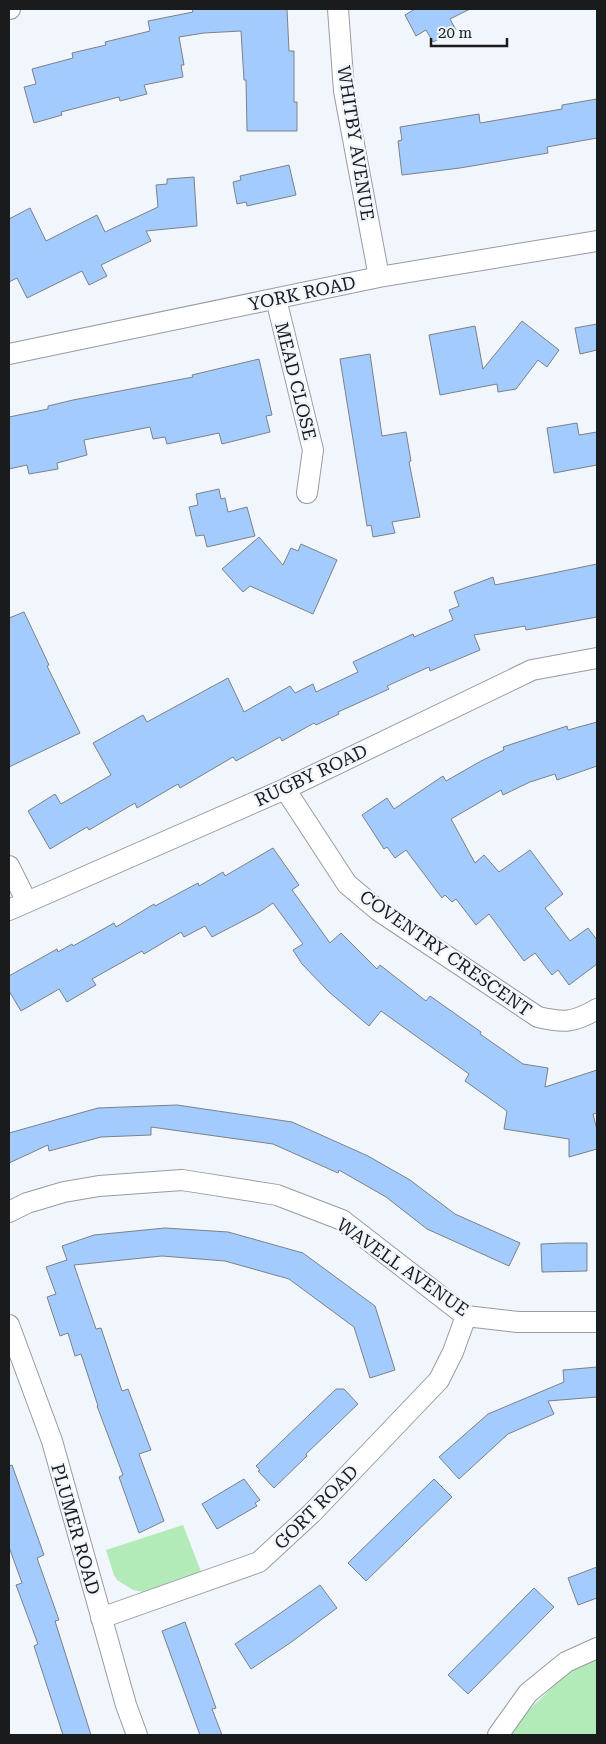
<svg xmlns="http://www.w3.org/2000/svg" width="606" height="1744" font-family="'Roboto Serif',serif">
  <rect width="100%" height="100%" fill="#f0f6fc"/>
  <path fill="#b2eab8" d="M 183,1525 L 202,1574 L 144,1592 L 133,1590 L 117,1580 L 114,1575 L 106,1550 Z
    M 597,1656 L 597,1735 L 510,1735 L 530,1709 L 571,1669 Z"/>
  <path fill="#a3cbfe" stroke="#7c8187" d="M 192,9 L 287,9 L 289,51 L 294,51 L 294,102 L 297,102 L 297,131 L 247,131 L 246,80 L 244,80 L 241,31 L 204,33 L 179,37 L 184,65 L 181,65 L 183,77 L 144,85 L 147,94 L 120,101 L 119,97 L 61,112 L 62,115 L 34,123 L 24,87 L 36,84 L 32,69 L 73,58 L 72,53 L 106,45 L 105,42 L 150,31 L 148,21 L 193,12 Z
    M 415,9 L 470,9 L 450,19 L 456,30 L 433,42 L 426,30 L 416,36 L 405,15 Z
    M 597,99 L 597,138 L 547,147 L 548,153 L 460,168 L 402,175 L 398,141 L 402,140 L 400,127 L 479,114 L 480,123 L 562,109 L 562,105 Z
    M 289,165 L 296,195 L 247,206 L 246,202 L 237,204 L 233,182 L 241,180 L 240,176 Z
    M 194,177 L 197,226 L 146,231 L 151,241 L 101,265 L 107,276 L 89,285 L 82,271 L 27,298 L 17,278 L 9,282 L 9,219 L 30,208 L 46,241 L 97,215 L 105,232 L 158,207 L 156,185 L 167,184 L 167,179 Z
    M 522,321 L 559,350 L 547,367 L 538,360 L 516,389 L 498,392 L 497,384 L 440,395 L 429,335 L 475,326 L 483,369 Z
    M 597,324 L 597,350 L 580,354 L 575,328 Z
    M 370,354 L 382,436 L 406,432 L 411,461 L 409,462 L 420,517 L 392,522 L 395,533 L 373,537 L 371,525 L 367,526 L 340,359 Z
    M 259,359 L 272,415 L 266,416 L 270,432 L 222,444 L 219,433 L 167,444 L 165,437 L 153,439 L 150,427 L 84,440 L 87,455 L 57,463 L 58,469 L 29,474 L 27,465 L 9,469 L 9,417 L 48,409 L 48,406 L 73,400 L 193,377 L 192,375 Z
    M 577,423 L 579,435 L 597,432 L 597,465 L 554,473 L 547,428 Z
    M 219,489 L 221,499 L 225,498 L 228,512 L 247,507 L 255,536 L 207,547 L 204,535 L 196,536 L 189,507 L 198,505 L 196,494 Z
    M 259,537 L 283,565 L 291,548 L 298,551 L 301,544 L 337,560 L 313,614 L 250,586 L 243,592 L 222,569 Z
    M 597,564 L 597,617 L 526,630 L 525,626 L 474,635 L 480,650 L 430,671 L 429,667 L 387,686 L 389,689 L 338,712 L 339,714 L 316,725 L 314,723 L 282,741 L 280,737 L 236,761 L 233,757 L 180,788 L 178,784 L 137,808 L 135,803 L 89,830 L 87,827 L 50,849 L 28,811 L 55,794 L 61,804 L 111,775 L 93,743 L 143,715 L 147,722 L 228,678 L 244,712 L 290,686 L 295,693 L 313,684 L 316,692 L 358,672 L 353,662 L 413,634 L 414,637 L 453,620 L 449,610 L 459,606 L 454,592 L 493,577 L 495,585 Z
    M 24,612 L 49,665 L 47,666 L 80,733 L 9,767 L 9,618 Z
    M 597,722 L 597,766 L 557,780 L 555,774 L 530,782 L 503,795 L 501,790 L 451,819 L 475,863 L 484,855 L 499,872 L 530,850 L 563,894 L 545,908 L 570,941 L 588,928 L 597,940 L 597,964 L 569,985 L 558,970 L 552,975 L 535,953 L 524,961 L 489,914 L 476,925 L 456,899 L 452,902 L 445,895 L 442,898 L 406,850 L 395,858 L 387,847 L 384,849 L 362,815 L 387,798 L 394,809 L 443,776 L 446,781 L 481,761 L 504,750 L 503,747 L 567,726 L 568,730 Z
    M 273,848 L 299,885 L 292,890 L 330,943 L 341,933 L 377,969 L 380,965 L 426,1001 L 430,996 L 481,1032 L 480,1034 L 523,1064 L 548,1068 L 545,1087 L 597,1070 L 597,1113 L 593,1114 L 597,1130 L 597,1149 L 569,1157 L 569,1139 L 504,1129 L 507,1111 L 465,1081 L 469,1074 L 381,1011 L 369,1026 L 329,992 L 302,964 L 293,950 L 303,944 L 273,903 L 260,912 L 212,937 L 205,926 L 184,937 L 181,932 L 144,954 L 142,951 L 92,979 L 96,985 L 67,1002 L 59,989 L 21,1011 L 9,991 L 9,976 L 57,949 L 58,952 L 72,944 L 73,946 L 114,923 L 116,927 L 154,904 L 155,906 L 198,883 L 199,886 L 223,872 L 225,876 Z
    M 177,1105 L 292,1122 L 368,1156 L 410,1180 L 455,1214 L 520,1243 L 509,1266 L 427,1229 L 386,1197 L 339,1170 L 338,1173 L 273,1144 L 151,1127 L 151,1135 L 101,1137 L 49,1151 L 48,1145 L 9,1163 L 9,1133 L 98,1108 Z
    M 165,1228 L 228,1232 L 303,1253 L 375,1306 L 395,1370 L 370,1378 L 354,1327 L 289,1279 L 225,1261 L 162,1256 L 74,1265 L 96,1329 L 101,1328 L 122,1391 L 128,1389 L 151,1450 L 139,1454 L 164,1521 L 139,1533 L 119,1477 L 123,1475 L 97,1406 L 98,1406 L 81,1354 L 75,1356 L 68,1333 L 60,1336 L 47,1297 L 56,1294 L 46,1267 L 67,1260 L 62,1246 L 94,1235 Z
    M 564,1243 L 587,1243 L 587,1271 L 542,1272 L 541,1244 Z
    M 597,1367 L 597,1397 L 548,1401 L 554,1414 L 508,1434 L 459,1479 L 439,1457 L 488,1414 L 564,1382 L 563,1370 Z
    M 336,1389 L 344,1389 L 358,1404 L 306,1454 L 307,1456 L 274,1488 L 258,1471 L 260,1470 L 256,1466 Z
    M 12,1465 L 44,1555 L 37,1558 L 59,1620 L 55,1621 L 91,1735 L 63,1735 L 34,1646 L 38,1644 L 16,1585 L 22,1583 L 9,1547 L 9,1466 Z
    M 244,1479 L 260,1500 L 255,1503 L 257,1506 L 217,1529 L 202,1504 Z
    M 434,1479 L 452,1497 L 366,1581 L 348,1563 Z
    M 597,1567 L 597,1598 L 578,1605 L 568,1578 Z
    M 320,1585 L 337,1608 L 290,1643 L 251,1669 L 235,1644 L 282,1612 Z
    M 534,1588 L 554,1607 L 468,1694 L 448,1675 Z
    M 185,1622 L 216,1708 L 212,1709 L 222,1735 L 200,1735 L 162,1631 Z"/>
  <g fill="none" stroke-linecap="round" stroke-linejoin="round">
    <g stroke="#979ba2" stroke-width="22">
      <path id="street" d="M 9,9 L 10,9
        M 338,9 L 344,91 L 379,277
        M 276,299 L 313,450 L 307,493
        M 9,354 L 379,277 L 597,241
        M 285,789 L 347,884 L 379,911 L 538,1017 C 564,1023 573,1023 597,1009
        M 9,866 L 27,902
        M 9,910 L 285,789 L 532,670 L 597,658
        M 9,1212 L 27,1203 L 64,1192 L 99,1186 L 182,1180 L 277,1195 L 342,1220 L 466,1316 L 518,1322 L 597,1322
        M 9,1325 L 52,1441 L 126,1705 L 137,1735
        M 101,1618 L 259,1562 L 312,1513 L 439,1380 L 453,1352 L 466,1316
        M 498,1735 L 528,1693 L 566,1662 L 597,1648"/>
    </g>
    <use href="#street" stroke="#fff" stroke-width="20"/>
  </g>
  <g text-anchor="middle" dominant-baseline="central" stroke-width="4.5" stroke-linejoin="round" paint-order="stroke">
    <g font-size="18" fill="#191b1d" stroke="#f0f6fc">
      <text transform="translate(356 143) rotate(81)">WHITBY AVENUE</text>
      <text transform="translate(302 293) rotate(-12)">YORK ROAD</text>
      <text transform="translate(296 381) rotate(76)">MEAD CLOSE</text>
      <text transform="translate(311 775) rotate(-25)">RUGBY ROAD</text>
      <text transform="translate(446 953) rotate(35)">COVENTRY CRESCENT</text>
      <text transform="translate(403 1267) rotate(35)">WAVELL AVENUE</text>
      <text transform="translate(316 1507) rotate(-45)">GORT ROAD</text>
      <text transform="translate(76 1529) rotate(74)">PLUMER ROAD</text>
    </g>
  </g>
  <rect width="606" height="1744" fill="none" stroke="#191b1d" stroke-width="20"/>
  <path d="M431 38v8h76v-8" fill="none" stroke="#191b1d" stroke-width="2.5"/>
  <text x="438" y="38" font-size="15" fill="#191b1d" stroke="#f0f6fc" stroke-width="4" paint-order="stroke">20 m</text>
</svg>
